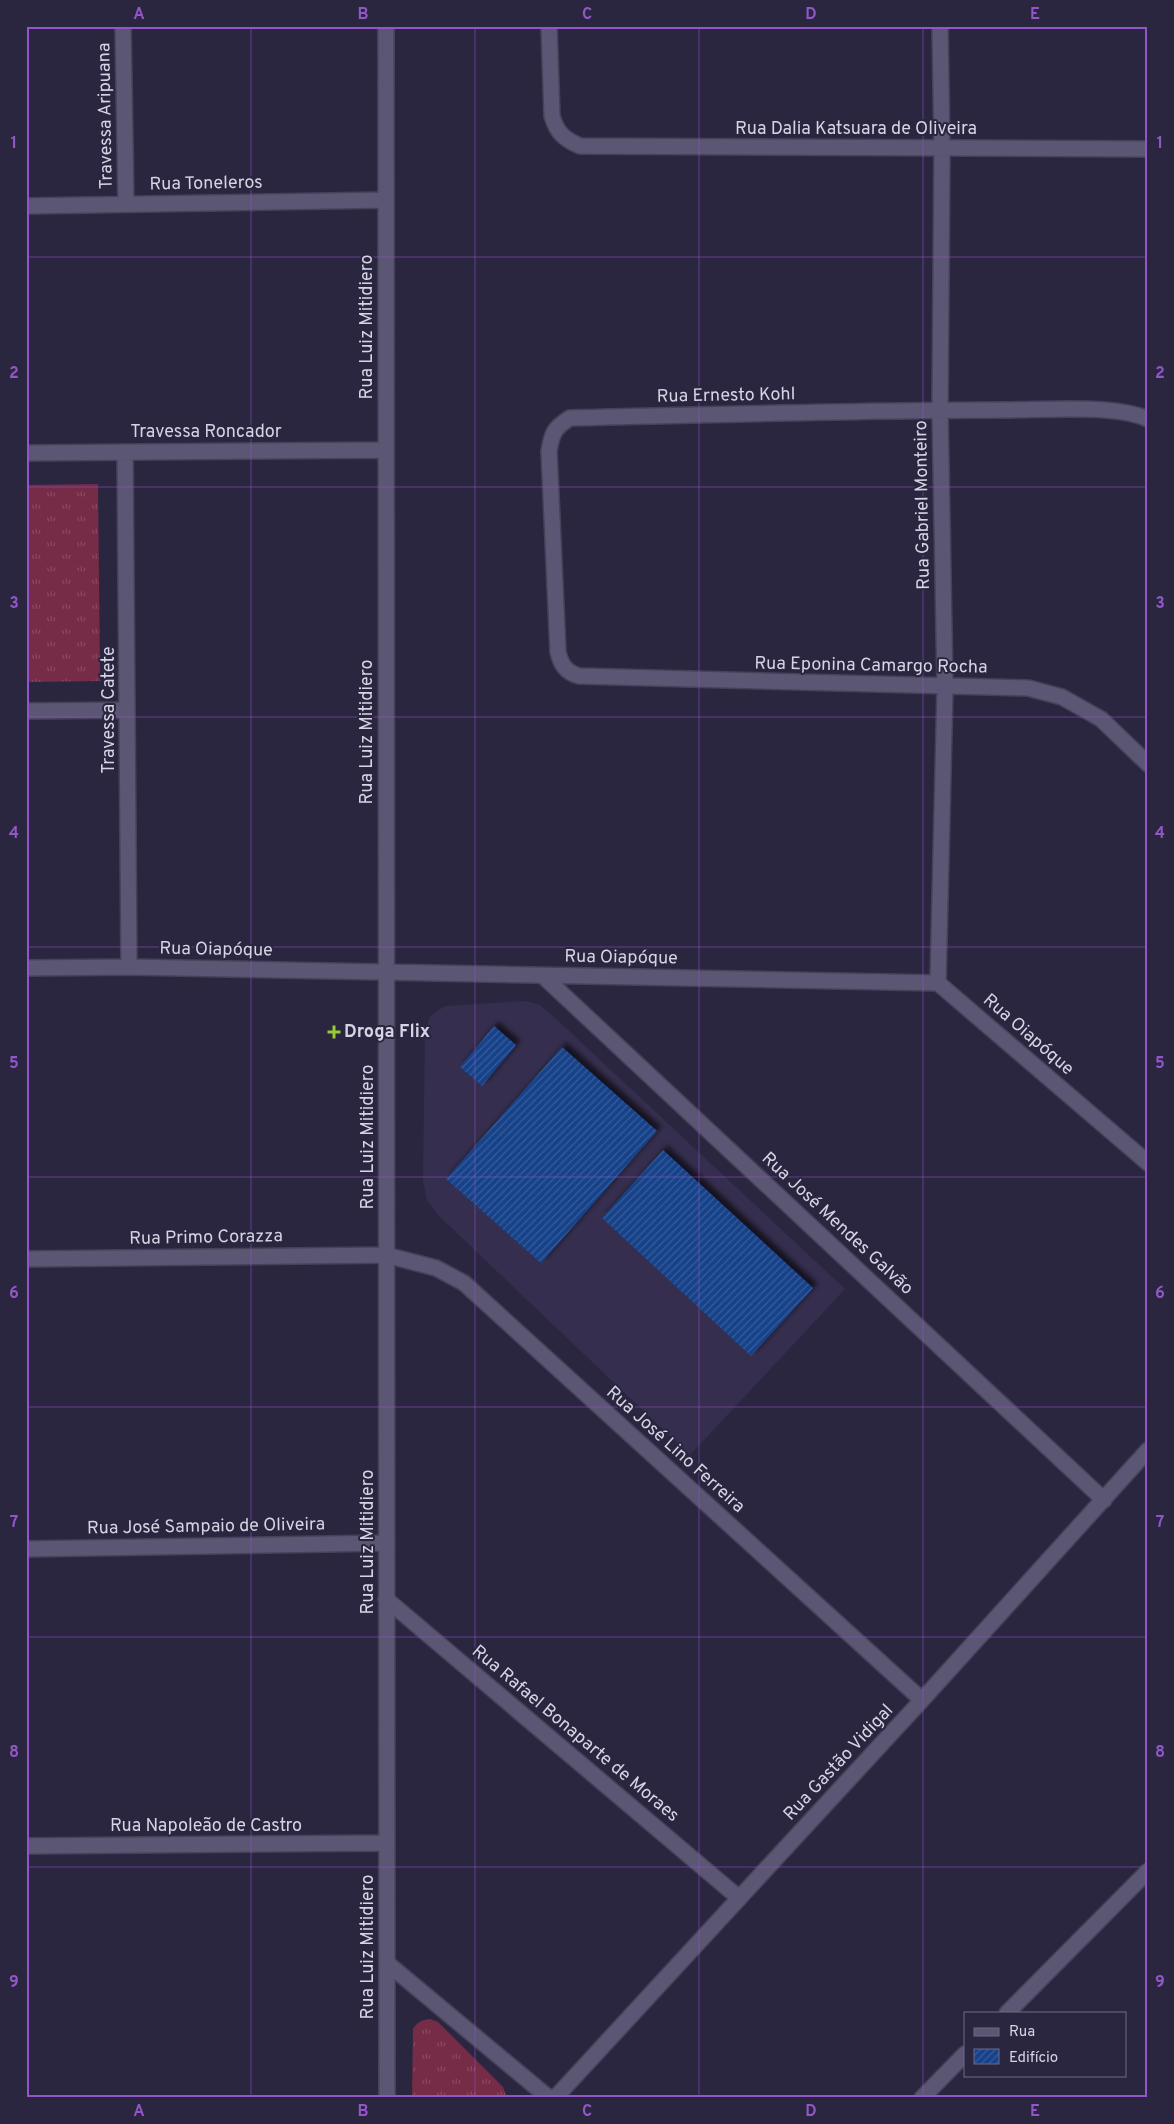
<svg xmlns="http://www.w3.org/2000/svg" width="1174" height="2124" font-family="Overpass,sans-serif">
  <defs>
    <pattern id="grass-tufts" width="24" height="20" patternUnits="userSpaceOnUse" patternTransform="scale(1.25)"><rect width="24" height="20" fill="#762b47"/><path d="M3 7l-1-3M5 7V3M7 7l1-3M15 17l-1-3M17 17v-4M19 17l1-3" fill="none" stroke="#894961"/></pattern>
    <pattern id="building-hatch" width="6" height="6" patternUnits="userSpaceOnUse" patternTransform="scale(1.25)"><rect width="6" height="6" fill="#174289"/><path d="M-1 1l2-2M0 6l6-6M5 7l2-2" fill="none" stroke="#385c9a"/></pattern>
    <filter id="shadow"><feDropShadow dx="4.5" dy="-4.5" stdDeviation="2.5" flood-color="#0009"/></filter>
  </defs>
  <rect width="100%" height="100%" fill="#2b2640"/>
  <path fill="#352e4e" d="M 525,1001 L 540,1005 L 554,1017 L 845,1289 L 690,1455 L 439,1216 L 427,1200 L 423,1180 L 425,1032 L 430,1016 L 445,1006 Z"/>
  <path fill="url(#grass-tufts)" d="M 98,484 L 100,681 L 26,682 L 26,485 Z
    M 430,2019 L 438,2022 L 503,2087 L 507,2098 L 412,2098 L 413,2029 C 417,2022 422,2020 430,2019 Z"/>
  <path fill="url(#building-hatch)" filter="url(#shadow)" d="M 494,1026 L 516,1045 L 482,1086 L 460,1067 Z
    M 562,1047 L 657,1131 L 541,1263 L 446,1179 Z
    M 663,1150 L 813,1288 L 751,1356 L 602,1218 Z"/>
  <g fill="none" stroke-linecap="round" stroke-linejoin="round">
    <g stroke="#464157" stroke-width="18">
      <path id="minor" d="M 123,26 L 126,204
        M 386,26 L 387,2098
        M 549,26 L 552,116 C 557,133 564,139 580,146 L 1148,149
        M 26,206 L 386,200
        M 1148,419 C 1114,404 1044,410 1005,410 C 860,410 715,415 570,418 C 554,428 552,433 549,451 L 558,652 C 561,665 566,672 579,676 L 1028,688 L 1062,697 L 1101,719 L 1148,764
        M 125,452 L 129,967
        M 26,453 L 386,450
        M 26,711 L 127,710
        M 26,968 L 129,967 L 938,983 L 1148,1163
        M 543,976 L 1104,1500
        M 938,983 L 945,687 L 940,410 L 942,149 L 940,26
        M 26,1259 L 386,1255 L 436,1268 L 464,1283 L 922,1700
        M 26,1549 L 386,1543
        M 386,1599 L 739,1898
        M 26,1846 L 387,1843
        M 387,1963 L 549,2098
        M 1007,2013 L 1148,1871
        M 555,2098 L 922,1700 L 1148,1450
        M 922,2098 L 965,2054"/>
    </g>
    <use href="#minor" stroke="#5b5673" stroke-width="15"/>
  </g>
  <path fill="none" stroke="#9256c8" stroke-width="1" stroke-opacity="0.55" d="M 251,26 L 251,2098M 475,26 L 475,2098M 699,26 L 699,2098M 923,26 L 923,2098M 26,257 L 1148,257M 26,487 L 1148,487M 26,717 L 1148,717M 26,947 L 1148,947M 26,1177 L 1148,1177M 26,1407 L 1148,1407M 26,1637 L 1148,1637M 26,1867 L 1148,1867"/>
  <path fill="#9acb34" stroke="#2b2640" stroke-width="2" d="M331.5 1024.5h5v5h5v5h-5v5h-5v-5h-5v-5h5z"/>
  <g text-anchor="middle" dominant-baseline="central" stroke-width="4" stroke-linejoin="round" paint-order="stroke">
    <g font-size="18" fill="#d6d3e4" stroke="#2b2640">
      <text transform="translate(106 116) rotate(-91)">Travessa Aripuana</text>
      <text x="856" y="129">Rua Dalia Katsuara de Oliveira</text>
      <text transform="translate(206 184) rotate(-1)">Rua Toneleros</text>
      <text transform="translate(367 327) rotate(-90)">Rua Luiz Mitidiero</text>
      <text transform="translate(726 396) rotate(-1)">Rua Ernesto Kohl</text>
      <text x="206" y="432">Travessa Roncador</text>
      <text transform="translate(923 505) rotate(-91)">Rua Gabriel Monteiro</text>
      <text transform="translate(871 666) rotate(1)">Rua Eponina Camargo Rocha</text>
      <text transform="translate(109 710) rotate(-90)">Travessa Catete</text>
      <text transform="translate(367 732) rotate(-90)">Rua Luiz Mitidiero</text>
      <text transform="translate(216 950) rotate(1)">Rua Oiapóque</text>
      <text transform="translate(621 958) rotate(1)">Rua Oiapóque</text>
      <text transform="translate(1028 1035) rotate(41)">Rua Oiapóque</text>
      <text transform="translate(368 1137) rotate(-90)">Rua Luiz Mitidiero</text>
      <text transform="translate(837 1224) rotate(43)">Rua José Mendes Galvão</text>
      <text transform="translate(206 1238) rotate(-1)">Rua Primo Corazza</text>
      <text transform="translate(675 1450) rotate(42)">Rua José Lino Ferreira</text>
      <text transform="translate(206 1527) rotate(-1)">Rua José Sampaio de Oliveira</text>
      <text transform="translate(368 1542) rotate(-90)">Rua Luiz Mitidiero</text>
      <text transform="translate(575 1734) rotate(40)">Rua Rafael Bonaparte de Moraes</text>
      <text transform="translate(839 1763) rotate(-47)">Rua Gastão Vidigal</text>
      <text x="206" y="1826">Rua Napoleão de Castro</text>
      <text transform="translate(368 1947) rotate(-90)">Rua Luiz Mitidiero</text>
    </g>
    <g font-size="18" font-weight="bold" fill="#d6d3e4" stroke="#2b2640" text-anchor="start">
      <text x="344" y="1032">Droga Flix</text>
    </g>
  </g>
  <rect width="1174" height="2124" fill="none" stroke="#2b2640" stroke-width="55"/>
  <rect x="964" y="2012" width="162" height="65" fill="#2b2640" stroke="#6f6b82"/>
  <rect x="974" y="2028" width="25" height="8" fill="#5b5673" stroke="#6f6b82"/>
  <text x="1009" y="2036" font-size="15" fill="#d6d3e4">Rua</text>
  <rect x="974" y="2049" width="25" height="15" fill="url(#building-hatch)" stroke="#6f6b82"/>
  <text x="1009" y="2062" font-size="15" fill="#d6d3e4">Edifício</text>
  <rect x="28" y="28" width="1118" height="2068" fill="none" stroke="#9256c8" stroke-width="2"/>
  <g font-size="16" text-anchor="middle" font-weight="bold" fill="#9256c8">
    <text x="139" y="19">A</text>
    <text x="363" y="19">B</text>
    <text x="587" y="19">C</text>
    <text x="811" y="19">D</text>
    <text x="1035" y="19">E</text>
    <text x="14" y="148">1</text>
    <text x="1160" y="148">1</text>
    <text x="14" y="378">2</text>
    <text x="1160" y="378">2</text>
    <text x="14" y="608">3</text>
    <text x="1160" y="608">3</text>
    <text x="14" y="838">4</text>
    <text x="1160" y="838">4</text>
    <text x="14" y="1068">5</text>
    <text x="1160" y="1068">5</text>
    <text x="14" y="1298">6</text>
    <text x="1160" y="1298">6</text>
    <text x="14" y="1527">7</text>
    <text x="1160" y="1527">7</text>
    <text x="14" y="1757">8</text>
    <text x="1160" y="1757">8</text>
    <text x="14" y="1987">9</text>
    <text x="1160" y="1987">9</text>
    <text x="139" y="2116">A</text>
    <text x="363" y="2116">B</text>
    <text x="587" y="2116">C</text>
    <text x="811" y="2116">D</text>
    <text x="1035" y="2116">E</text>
  </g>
</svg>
